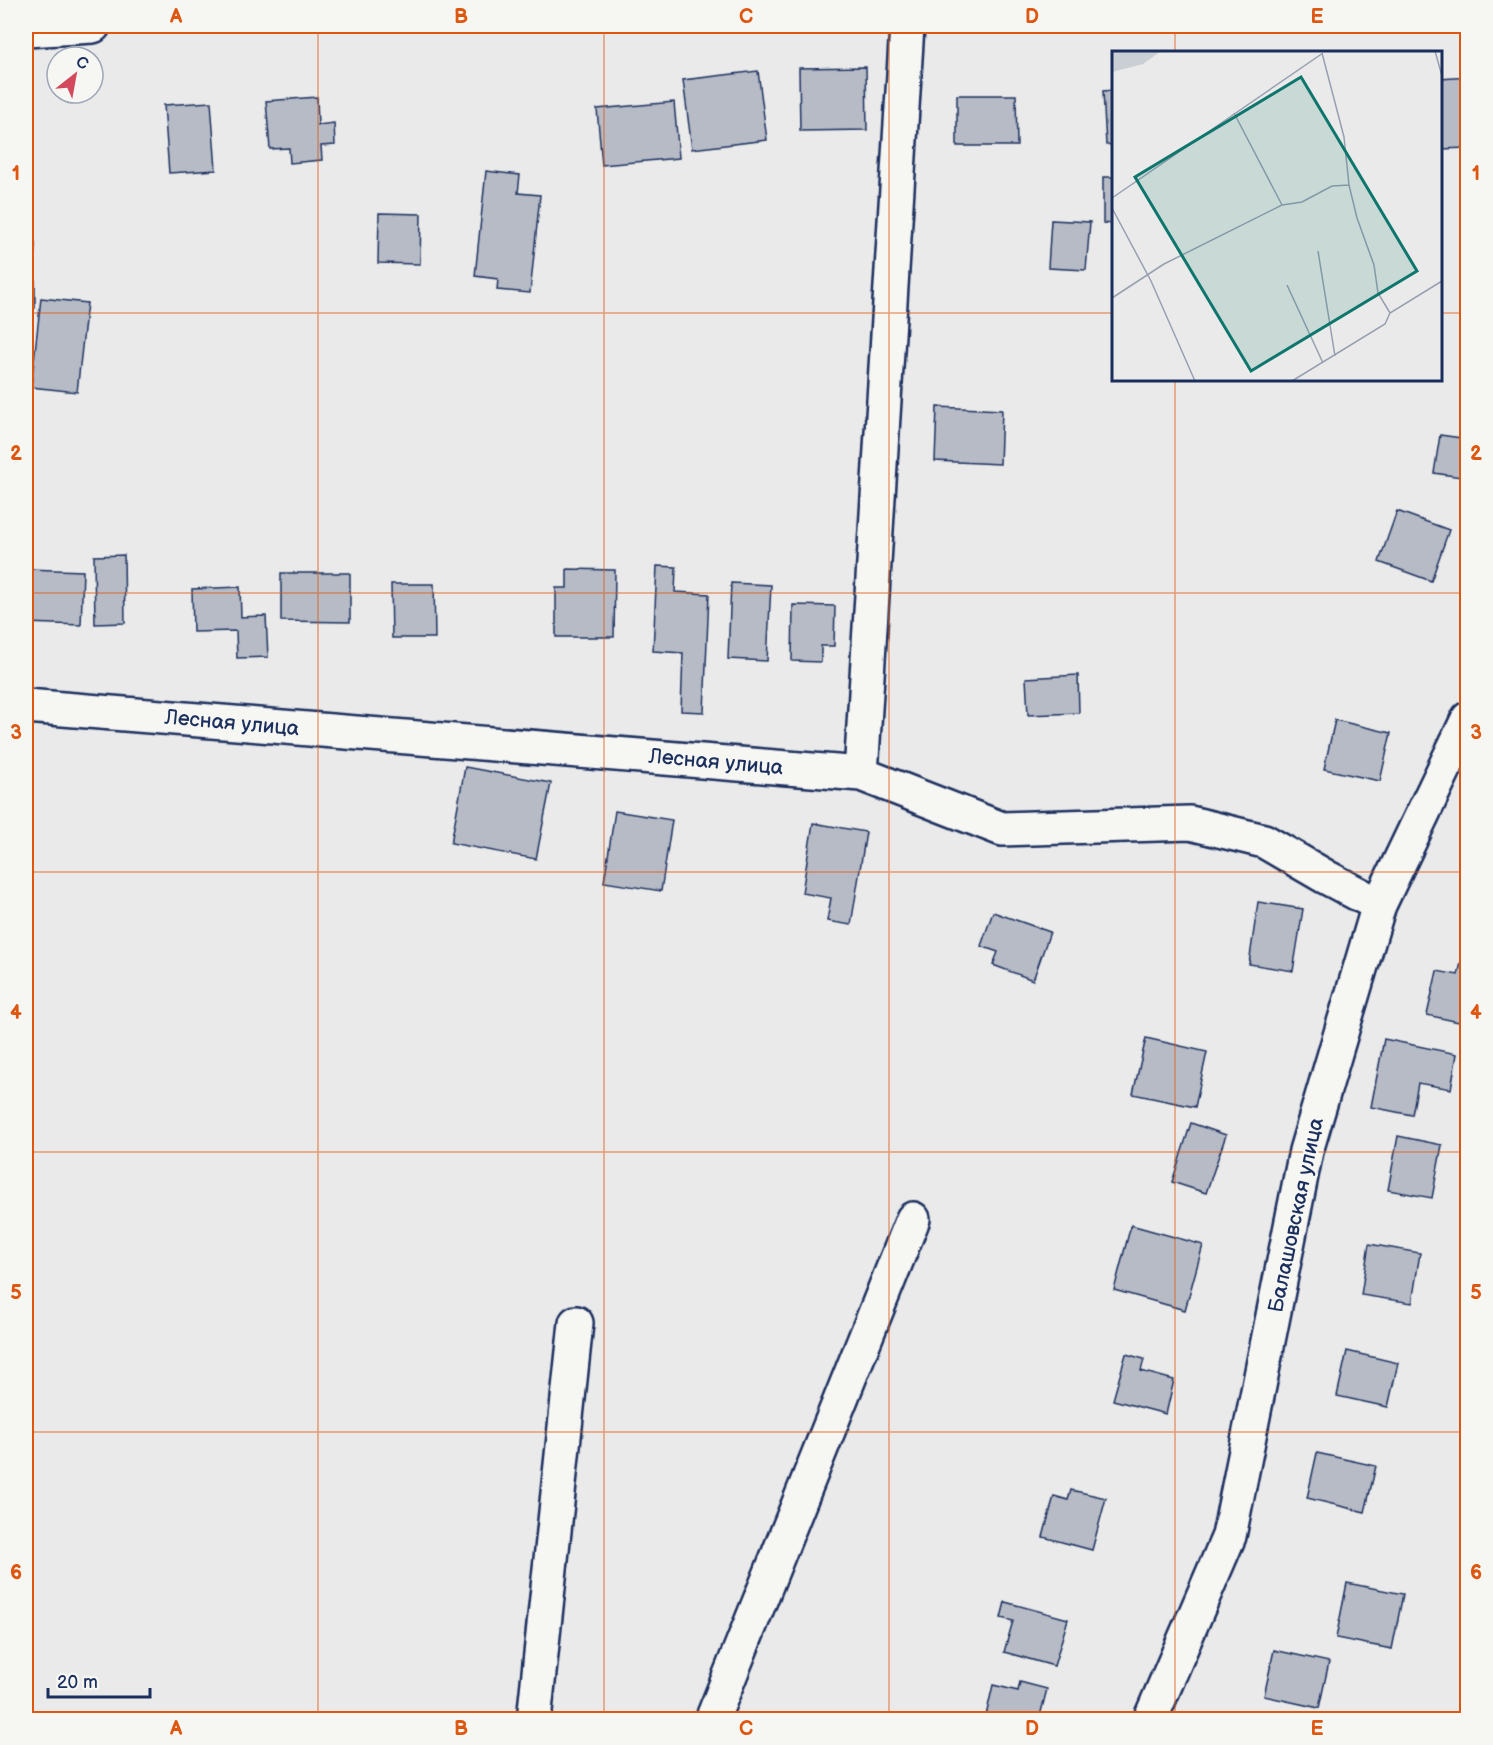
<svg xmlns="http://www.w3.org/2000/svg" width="1493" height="1745" font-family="'Balsamiq Sans',sans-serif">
  <rect width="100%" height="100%" fill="#e9eae9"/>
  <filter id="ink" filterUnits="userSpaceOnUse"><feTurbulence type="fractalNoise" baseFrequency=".0167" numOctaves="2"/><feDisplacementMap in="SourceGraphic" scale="12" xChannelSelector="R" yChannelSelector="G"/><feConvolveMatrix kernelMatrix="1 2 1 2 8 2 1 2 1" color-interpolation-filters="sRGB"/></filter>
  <g filter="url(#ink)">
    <path fill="#b6bbc6" stroke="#1b2f5e" stroke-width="1.5" d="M 866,67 L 867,130 L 800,131 L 799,68 Z
      M 758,71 L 767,140 L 692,149 L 683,80 Z
      M 1468,77 L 1468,148 L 1440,149 L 1440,79 Z
      M 1114,90 L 1114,144 L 1106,145 L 1103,91 Z
      M 957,95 L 1016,95 L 1017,146 L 957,146 Z
      M 317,97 L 318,125 L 334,123 L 335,145 L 321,146 L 322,160 L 290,163 L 289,148 L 270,149 L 266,101 Z
      M 211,102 L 216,170 L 169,173 L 164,105 Z
      M 674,102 L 679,158 L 602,165 L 597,109 Z
      M 486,171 L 520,175 L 518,193 L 540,195 L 530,293 L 497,290 L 498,279 L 475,276 Z
      M 1103,177 L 1114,177 L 1114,224 L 1103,223 Z
      M 379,213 L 421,214 L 420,264 L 378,263 Z
      M 1051,220 L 1090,222 L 1086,270 L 1048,268 Z
      M 26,242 L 35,242 L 35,308 L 26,308 Z
      M 41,298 L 87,303 L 77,392 L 31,387 Z
      M 937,407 L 1002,410 L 1000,464 L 935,461 Z
      M 1440,435 L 1468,439 L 1468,478 L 1434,473 Z
      M 1397,511 L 1449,530 L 1431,581 L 1379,562 Z
      M 124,555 L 125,623 L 95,624 L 94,556 Z
      M 657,566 L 676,567 L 675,592 L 709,594 L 704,712 L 681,711 L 683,653 L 653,651 Z
      M 26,569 L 83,571 L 81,625 L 26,623 Z
      M 567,569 L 615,570 L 614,637 L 556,637 L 556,588 L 567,588 Z
      M 281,573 L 350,573 L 350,622 L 281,621 Z
      M 731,583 L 771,585 L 767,661 L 728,659 Z
      M 391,584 L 434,584 L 435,638 L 392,638 Z
      M 240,587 L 241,617 L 266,616 L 268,657 L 237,658 L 236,631 L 193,632 L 192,589 Z
      M 793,605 L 835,606 L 834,646 L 821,646 L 821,662 L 792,661 Z
      M 1078,675 L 1079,713 L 1028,715 L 1026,678 Z
      M 1335,720 L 1391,733 L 1380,781 L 1324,769 Z
      M 465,767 L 551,783 L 536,859 L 451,843 Z
      M 615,811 L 672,820 L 661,891 L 604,882 Z
      M 813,823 L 866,832 L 851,925 L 827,921 L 831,898 L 802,893 Z
      M 1258,902 L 1303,909 L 1293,971 L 1249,964 Z
      M 993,912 L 1050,932 L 1033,980 L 993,965 L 998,952 L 981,946 Z
      M 1463,955 L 1468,956 L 1468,1024 L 1427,1015 L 1437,971 L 1458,975 Z
      M 1146,1038 L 1207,1052 L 1195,1107 L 1133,1094 Z
      M 1384,1039 L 1457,1054 L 1451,1089 L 1418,1083 L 1412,1115 L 1371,1107 Z
      M 1191,1123 L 1226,1135 L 1206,1193 L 1172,1182 Z
      M 1398,1136 L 1442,1145 L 1432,1198 L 1388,1190 Z
      M 1131,1225 L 1203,1245 L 1185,1310 L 1114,1290 Z
      M 1369,1244 L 1420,1253 L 1412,1303 L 1361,1295 Z
      M 1347,1351 L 1398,1363 L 1388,1407 L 1337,1396 Z
      M 1126,1354 L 1144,1359 L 1141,1371 L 1174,1380 L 1166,1414 L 1113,1400 Z
      M 1317,1453 L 1376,1466 L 1365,1512 L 1307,1498 Z
      M 1071,1490 L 1106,1498 L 1092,1550 L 1043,1537 L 1054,1496 L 1068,1500 Z
      M 1347,1583 L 1403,1594 L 1392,1649 L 1336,1638 Z
      M 1005,1602 L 1068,1619 L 1054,1666 L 1004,1652 L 1013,1621 L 1001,1618 Z
      M 1274,1650 L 1329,1662 L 1319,1708 L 1264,1696 Z
      M 1020,1682 L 1047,1689 L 1039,1720 L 985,1720 L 993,1685 L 1018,1691 Z"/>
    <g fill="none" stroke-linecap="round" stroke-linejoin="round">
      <g stroke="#1b2f5e" stroke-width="38">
        <path id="minor" d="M 26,30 L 93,26
          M 26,706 L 861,774 L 1002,829 L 1190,823 L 1264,841 L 1326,877 L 1379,905
          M 861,774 L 907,26
          M 534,1720 L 576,1323
          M 712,1720 L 913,1219
          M 1150,1720 L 1229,1536 L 1306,1151 L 1379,905 L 1468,719"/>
      </g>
      <use href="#minor" stroke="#f6f6f2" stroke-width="33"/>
    </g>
  </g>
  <path fill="none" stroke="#de5710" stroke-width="1.5" stroke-opacity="0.55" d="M 318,26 L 318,1720M 604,26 L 604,1720M 889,26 L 889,1720M 1175,26 L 1175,52M 26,313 L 1114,313M 1440,313 L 1468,313M 1175,380 L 1175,1720M 26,593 L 1468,593M 26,872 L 1468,872M 26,1152 L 1468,1152M 26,1432 L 1468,1432"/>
  <g text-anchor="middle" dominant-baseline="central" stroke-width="5" stroke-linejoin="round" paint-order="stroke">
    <g font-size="21" fill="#1b2f5e" stroke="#f6f6f2">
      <text transform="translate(232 723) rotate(5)">Лесная улица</text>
      <text transform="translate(716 762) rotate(5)">Лесная улица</text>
      <text transform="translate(1296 1215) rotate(-78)">Балашовская улица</text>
    </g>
  </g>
  <g transform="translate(1112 51)">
    <rect width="330" height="330" fill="#e9eae9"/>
    <path d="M 0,0 L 49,0 L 31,13 L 0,21 Z" fill="#caced5"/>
    <path fill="none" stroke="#979fb1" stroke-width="1.5" d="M 323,0 L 330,25M 210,2 L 232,86 L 237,134 L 245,167 L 262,214 L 266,242 L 278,262M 122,62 L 170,154M 0,147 L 211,2M 0,157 L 39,230 L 83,330M 206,200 L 223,305M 175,234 L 211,312M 0,247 L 52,213 L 170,154 L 190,151 L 220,135 L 237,134M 180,330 L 273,273 L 278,262 L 330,230"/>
    <path fill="#0f766e" fill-opacity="0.15" stroke="#0f766e" stroke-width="3" d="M 189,26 L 305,220 L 139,320 L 23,126 Z"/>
    <rect width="330" height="330" fill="none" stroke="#1b2f5e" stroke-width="3"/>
  </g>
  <rect width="1493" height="1745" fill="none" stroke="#f6f6f2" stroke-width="66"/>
  <g transform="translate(75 75) rotate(31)"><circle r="28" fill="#f6f6f2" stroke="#9ea6b7" stroke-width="1.5"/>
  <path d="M0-4.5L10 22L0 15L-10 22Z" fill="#d1495b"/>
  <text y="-9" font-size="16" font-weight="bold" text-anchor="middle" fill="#1b2f5e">С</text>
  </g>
  <path d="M48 1688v9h102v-9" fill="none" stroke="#1b2f5e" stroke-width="3"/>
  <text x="57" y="1688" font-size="18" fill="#1b2f5e" stroke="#f6f6f2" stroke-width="4.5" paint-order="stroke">20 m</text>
  <rect x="33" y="33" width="1427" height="1679" fill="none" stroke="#de5710" stroke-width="2"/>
  <g font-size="20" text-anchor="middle" font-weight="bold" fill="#de5710">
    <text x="176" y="23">A</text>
    <text x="461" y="23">B</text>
    <text x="746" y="23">C</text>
    <text x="1032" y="23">D</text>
    <text x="1317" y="23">E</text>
    <text x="16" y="180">1</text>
    <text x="1476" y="180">1</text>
    <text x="16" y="460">2</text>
    <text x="1476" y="460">2</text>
    <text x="16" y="739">3</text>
    <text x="1476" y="739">3</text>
    <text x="16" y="1019">4</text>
    <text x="1476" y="1019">4</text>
    <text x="16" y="1299">5</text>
    <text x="1476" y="1299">5</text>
    <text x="16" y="1579">6</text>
    <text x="1476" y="1579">6</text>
    <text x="176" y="1735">A</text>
    <text x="461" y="1735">B</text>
    <text x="746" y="1735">C</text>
    <text x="1032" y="1735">D</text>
    <text x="1317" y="1735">E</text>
  </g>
</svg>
